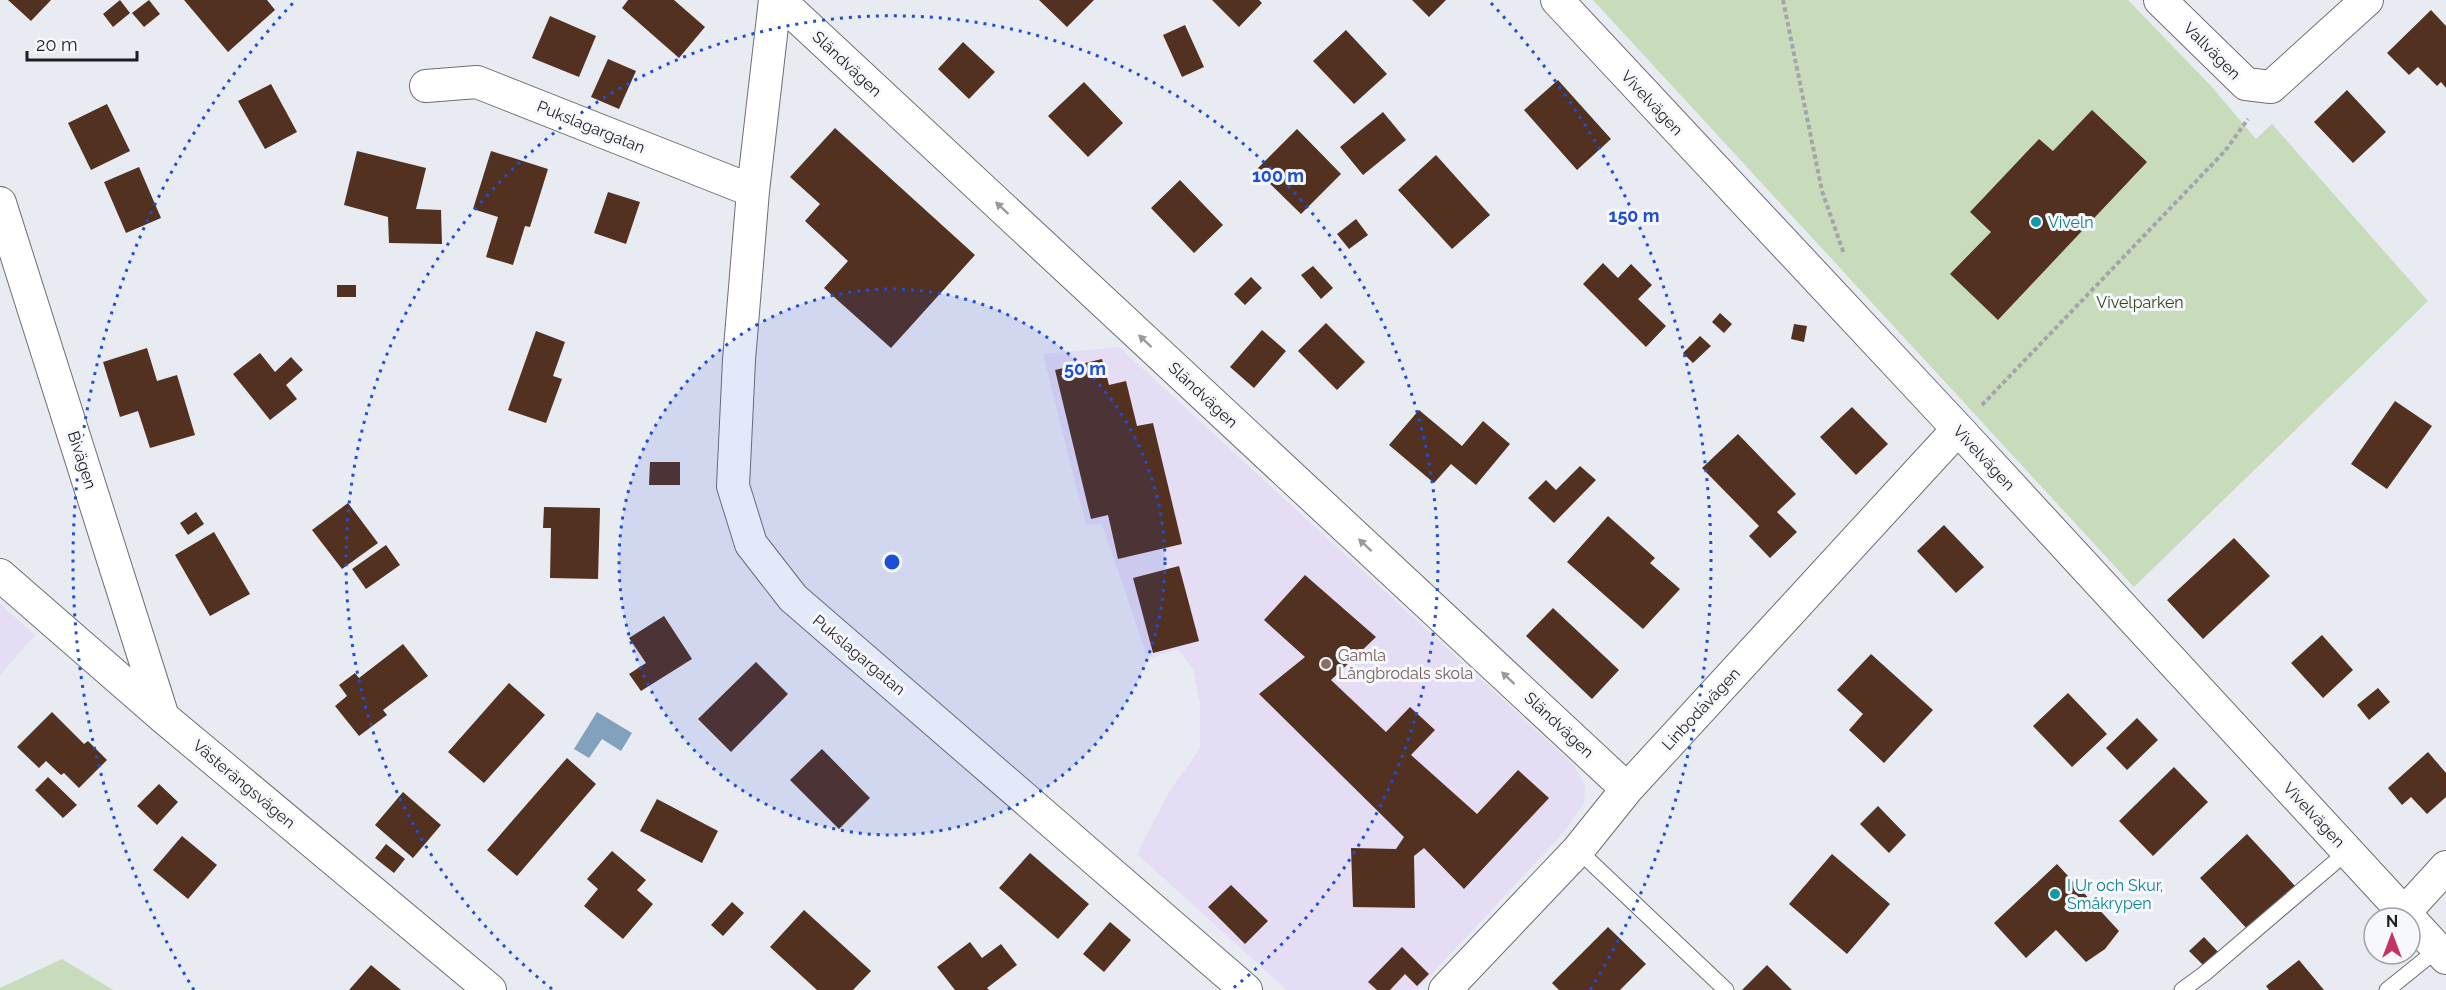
<svg xmlns="http://www.w3.org/2000/svg" width="2446" height="990" font-family="Raleway,sans-serif">
  <rect width="100%" height="100%" fill="#e9ebf2"/>
  <path fill="#e4ddf3" d="M 1119,347 L 1574,765 L 1585,785 L 1584,804 L 1563,833 L 1417,990 L 1287,990 L 1137,854 L 1170,790 L 1200,749 L 1200,704 L 1193,669 L 1178,649 L 1148,659 L 1102,524 L 1086,525 L 1043,354 Z
    M 0,604 L 35,635 L 0,675 Z"/>
  <path fill="#c8dbba" d="M 1593,0 L 2128,0 L 2211,86 L 2256,139 L 2272,124 L 2428,301 L 2134,587 Z
    M 62,959 L 113,990 L 0,990 L 0,988 Z"/>
  <path fill="#81a1bd" d="M 597,712 L 632,733 L 621,751 L 602,739 L 589,758 L 574,749 Z"/>
  <path fill="#523120" d="M 8,0 L 51,0 L 31,21 Z
    M 120,0 L 130,13 L 113,27 L 103,14 Z
    M 149,0 L 160,14 L 144,27 L 132,13 Z
    M 184,0 L 267,0 L 275,10 L 228,52 Z
    M 628,0 L 674,0 L 705,27 L 679,58 L 622,8 Z
    M 1039,0 L 1094,0 L 1067,27 Z
    M 1212,0 L 1259,0 L 1262,3 L 1239,27 Z
    M 1412,0 L 1446,0 L 1429,17 Z
    M 2431,10 L 2446,26 L 2446,88 L 2441,82 L 2437,86 L 2418,67 L 2409,75 L 2387,53 Z
    M 550,16 L 596,36 L 579,77 L 532,58 Z
    M 1185,25 L 1204,67 L 1182,77 L 1163,35 Z
    M 1346,30 L 1387,74 L 1354,104 L 1313,61 Z
    M 963,42 L 995,72 L 969,99 L 938,69 Z
    M 608,59 L 636,71 L 619,109 L 591,97 Z
    M 1558,80 L 1611,139 L 1577,170 L 1524,110 Z
    M 1084,82 L 1123,123 L 1088,157 L 1048,116 Z
    M 271,84 L 297,132 L 265,149 L 238,101 Z
    M 2347,90 L 2386,132 L 2353,163 L 2314,122 Z
    M 107,104 L 130,151 L 91,170 L 68,123 Z
    M 2092,110 L 2147,162 L 1998,320 L 1950,274 L 1991,232 L 1970,212 L 2039,139 L 2053,151 Z
    M 1383,112 L 1406,140 L 1363,175 L 1340,147 Z
    M 835,128 L 975,255 L 891,348 L 824,288 L 848,261 L 805,221 L 820,204 L 790,177 Z
    M 1297,129 L 1341,174 L 1301,214 L 1256,170 Z
    M 357,151 L 426,168 L 416,209 L 441,210 L 442,244 L 389,243 L 388,217 L 344,205 Z
    M 491,151 L 548,169 L 530,227 L 525,226 L 513,265 L 486,257 L 498,217 L 473,209 Z
    M 1436,155 L 1490,215 L 1452,249 L 1398,190 Z
    M 139,167 L 161,218 L 126,233 L 104,182 Z
    M 1180,180 L 1223,225 L 1194,253 L 1151,208 Z
    M 608,192 L 640,202 L 626,244 L 594,233 Z
    M 1356,219 L 1368,235 L 1349,249 L 1337,234 Z
    M 1603,263 L 1618,278 L 1631,264 L 1652,285 L 1638,299 L 1666,326 L 1646,347 L 1583,284 Z
    M 1313,266 L 1333,288 L 1321,299 L 1301,275 Z
    M 1251,277 L 1262,288 L 1245,305 L 1234,294 Z
    M 337,285 L 356,285 L 356,297 L 337,297 Z
    M 1720,313 L 1732,324 L 1724,333 L 1712,322 Z
    M 1326,323 L 1365,362 L 1337,390 L 1298,351 Z
    M 1794,324 L 1807,326 L 1804,342 L 1791,339 Z
    M 1262,330 L 1286,351 L 1254,388 L 1230,367 Z
    M 536,331 L 565,342 L 553,376 L 562,379 L 546,423 L 508,410 Z
    M 1700,336 L 1711,346 L 1693,363 L 1683,353 Z
    M 147,348 L 157,381 L 177,375 L 195,435 L 150,448 L 138,411 L 120,417 L 103,362 Z
    M 260,353 L 275,372 L 291,357 L 303,370 L 286,385 L 297,399 L 270,420 L 233,374 Z
    M 1102,359 L 1109,385 L 1126,381 L 1137,426 L 1153,423 L 1182,544 L 1118,559 L 1108,515 L 1091,519 L 1055,370 Z
    M 2395,401 L 2432,426 L 2387,489 L 2351,464 Z
    M 1852,407 L 1888,444 L 1856,475 L 1820,437 Z
    M 1419,410 L 1462,446 L 1483,421 L 1510,444 L 1476,485 L 1451,464 L 1434,483 L 1389,445 Z
    M 1738,434 L 1796,494 L 1777,512 L 1797,532 L 1770,558 L 1749,536 L 1759,526 L 1702,468 Z
    M 650,462 L 680,462 L 680,485 L 649,485 Z
    M 1580,466 L 1596,480 L 1554,523 L 1528,498 L 1546,480 L 1556,490 Z
    M 348,503 L 378,543 L 342,569 L 312,530 Z
    M 544,507 L 600,508 L 598,579 L 550,578 L 551,528 L 543,528 Z
    M 196,512 L 204,524 L 188,535 L 180,523 Z
    M 1608,516 L 1655,558 L 1650,563 L 1680,589 L 1643,629 L 1567,562 Z
    M 1944,525 L 1984,567 L 1956,593 L 1917,551 Z
    M 214,532 L 250,594 L 210,616 L 175,555 Z
    M 2234,538 L 2270,576 L 2203,639 L 2167,600 Z
    M 386,545 L 400,565 L 366,589 L 352,569 Z
    M 1179,566 L 1199,641 L 1153,653 L 1133,578 Z
    M 1305,575 L 1376,637 L 1331,680 L 1386,732 L 1410,707 L 1435,730 L 1411,755 L 1477,814 L 1518,770 L 1549,798 L 1464,889 L 1424,848 L 1414,856 L 1415,908 L 1353,907 L 1351,848 L 1396,849 L 1404,837 L 1259,694 L 1305,657 L 1264,620 Z
    M 1553,608 L 1619,670 L 1592,699 L 1526,636 Z
    M 664,616 L 692,659 L 641,691 L 629,674 L 646,663 L 629,638 Z
    M 2322,635 L 2353,670 L 2323,698 L 2291,663 Z
    M 403,644 L 428,676 L 383,710 L 387,715 L 359,736 L 335,706 L 347,696 L 339,685 L 355,673 L 359,678 Z
    M 1871,654 L 1933,710 L 1884,763 L 1849,730 L 1863,714 L 1837,690 Z
    M 756,662 L 788,694 L 731,752 L 698,719 Z
    M 509,683 L 545,715 L 484,783 L 448,752 Z
    M 2378,688 L 2390,702 L 2369,720 L 2357,705 Z
    M 2068,693 L 2107,734 L 2072,767 L 2033,726 Z
    M 52,712 L 84,744 L 88,741 L 107,760 L 79,788 L 64,773 L 61,775 L 46,761 L 39,768 L 17,747 Z
    M 2137,718 L 2158,740 L 2127,770 L 2106,748 Z
    M 822,749 L 870,798 L 839,829 L 790,780 Z
    M 2428,752 L 2446,773 L 2446,797 L 2427,814 L 2411,797 L 2402,805 L 2388,788 Z
    M 567,758 L 596,784 L 517,876 L 487,850 Z
    M 2174,767 L 2208,802 L 2153,856 L 2119,821 Z
    M 48,777 L 77,805 L 63,818 L 35,790 Z
    M 159,784 L 178,802 L 157,825 L 137,806 Z
    M 403,792 L 441,825 L 413,858 L 375,825 Z
    M 657,799 L 718,831 L 702,863 L 640,831 Z
    M 1878,806 L 1906,835 L 1889,853 L 1860,824 Z
    M 2247,834 L 2296,887 L 2249,931 L 2200,878 Z
    M 182,836 L 217,865 L 188,899 L 153,870 Z
    M 386,844 L 405,859 L 394,873 L 375,858 Z
    M 612,851 L 646,880 L 637,890 L 653,904 L 623,939 L 584,906 L 598,889 L 587,879 Z
    M 1030,853 L 1089,904 L 1058,939 L 999,888 Z
    M 1832,854 L 1890,904 L 1847,954 L 1789,904 Z
    M 2057,864 L 2119,931 L 2105,949 L 2086,962 L 2056,930 L 2026,958 L 1994,923 Z
    M 1231,885 L 1268,921 L 1245,944 L 1208,907 Z
    M 732,902 L 744,913 L 723,936 L 711,925 Z
    M 804,910 L 871,971 L 853,990 L 817,990 L 770,947 Z
    M 1110,922 L 1131,940 L 1104,972 L 1083,954 Z
    M 1608,927 L 1646,964 L 1620,990 L 1559,990 L 1552,983 Z
    M 2204,937 L 2220,954 L 2206,968 L 2189,951 Z
    M 970,942 L 982,958 L 1001,944 L 1017,965 L 987,988 L 989,990 L 955,990 L 937,967 Z
    M 1402,947 L 1429,974 L 1417,986 L 1405,974 L 1390,990 L 1377,990 L 1368,982 Z
    M 2299,960 L 2324,990 L 2269,990 L 2266,986 Z
    M 371,965 L 401,990 L 349,990 Z
    M 1767,965 L 1792,990 L 1742,990 Z"/>
  <g fill="none" stroke-linecap="round" stroke-linejoin="round">
    <g stroke="#6e6f75" stroke-width="17">
      <path id="lane" d="M 1578,850 L 1726,990
        M 2182,990 L 2204,974 L 2348,851
        M 2387,990 L 2438,949"/>
    </g>
    <g stroke="#6e6f75" stroke-width="34">
      <path id="street" d="M 775,0 L 753,191 L 739,360 L 733,486 L 751,544 L 793,598 L 1246,990
        M 779,0 L 1627,789
        M 1557,0 L 1958,429 L 2409,918
        M 2160,0 L 2246,84 L 2271,87 L 2367,0
        M 426,86 L 477,82 L 753,191
        M 0,203 L 163,717
        M 0,575 L 163,717 L 490,990
        M 2404,913 L 2446,867
        M 2410,919 L 2446,958
        M 1445,990 L 1578,850 L 1627,789 L 1958,429"/>
    </g>
    <path stroke="#a3a5aa" stroke-width="4" stroke-dasharray="4.5 3" stroke-linecap="butt" d="M 1783,0 L 1822,191 L 1844,254
      M 1982,405 L 2225,151 L 2248,119"/>
    <use href="#lane" stroke="#fff" stroke-width="15"/>
    <use href="#street" stroke="#fff" stroke-width="32"/>
  </g>
  <defs><path id="oneway-solid" d="M-6-.8H1V-3.2L6.5 0L1 3.2V.8H-6Z" transform="scale(1.5)"/></defs>
  <g fill="#999a9b">
    <use href="#oneway-solid" transform="translate(1002 208) rotate(-137)"/>
    <use href="#oneway-solid" transform="translate(1145 341) rotate(-137)"/>
    <use href="#oneway-solid" transform="translate(1365 545) rotate(-137)"/>
    <use href="#oneway-solid" transform="translate(1508 678) rotate(-137)"/>
  </g>
  <circle cx="892" cy="562" r="273" fill="#1d4ed8" fill-opacity=".12"/>
  <g fill="none" stroke="#1d4ed8" stroke-width="3" stroke-dasharray="3 6">
    <circle cx="892" cy="562" r="273"/>
    <path d="M552 989A546 546 0 1 1 1232 989"/>
    <path d="M194 990A819 819 0 0 1 293 3M1491 3A819 819 0 0 1 1590 990"/>
  </g>
  <g fill="#0f9aa8" stroke="#f7f8fe" stroke-width="2">
    <circle cx="2036" cy="222" r="6"/>
    <circle cx="2055" cy="894" r="6"/>
  </g>
  <circle fill="#8d6e63" stroke="#f7f8fe" stroke-width="2" cx="1326" cy="664" r="6"/>
  <g text-anchor="middle" dominant-baseline="central" stroke-width="6" stroke-linejoin="round" paint-order="stroke">
    <g font-size="16" fill="#1d1e20" stroke="#f7f8fe">
      <text transform="translate(2212 51) rotate(45)">Vallvägen</text>
      <text transform="translate(847 64) rotate(43)">Sländvägen</text>
      <text transform="translate(1652 103) rotate(47)">Vivelvägen</text>
      <text transform="translate(591 127) rotate(22)">Pukslagargatan</text>
      <text transform="translate(1203 395) rotate(43)">Sländvägen</text>
      <text transform="translate(1984 458) rotate(47)">Vivelvägen</text>
      <text transform="translate(82 460) rotate(72)">Bivägen</text>
      <text transform="translate(859 655) rotate(40)">Pukslagargatan</text>
      <text transform="translate(1701 709) rotate(-47)">Linbodavägen</text>
      <text transform="translate(1559 725) rotate(43)">Sländvägen</text>
      <text transform="translate(244 784) rotate(40)">Västerängsvägen</text>
      <text transform="translate(2314 815) rotate(47)">Vivelvägen</text>
    </g>
    <g font-size="16" fill="#0d838f" stroke="#f7f8fe" text-anchor="start">
      <text x="2048" y="222">Viveln</text>
      <text x="2067" y="885">I Ur och Skur,<tspan x="2067" dy="18">Småkrypen</tspan></text>
    </g>
    <g font-size="16" fill="#2d4812" stroke="#f7f8fe">
      <text x="2140" y="302">Vivelparken</text>
    </g>
    <g font-size="16" fill="#785e54" stroke="#f7f8fe" text-anchor="start">
      <text x="1338" y="655">Gamla<tspan x="1338" dy="18">Långbrodals skola</tspan></text>
    </g>
  </g>
  <circle cx="892" cy="562" r="9" fill="#1d4ed8" stroke="#f7f8fe" stroke-width="3"/>
  <g font-size="18" text-anchor="middle" font-weight="bold" fill="#1d4ed8" stroke="#f7f8fe" stroke-width="6" stroke-linejoin="round" paint-order="stroke">
    <text x="1278" y="182">100 m</text>
    <text x="1634" y="222">150 m</text>
    <text x="1085" y="375">50 m</text>
  </g>
  <g transform="translate(2392 936)"><circle r="28" fill="#f7f8fe" stroke="#a0a1a5" stroke-width="1.5"/>
  <path d="M0-4.5L10 22L0 15L-10 22Z" fill="#c23562"/>
  <text y="-9" font-size="16" font-weight="bold" text-anchor="middle" fill="#1d1e20">N</text>
  </g>
  <path d="M27 51v9h110v-9" fill="none" stroke="#1d1e20" stroke-width="3"/>
  <text x="36" y="51" font-size="18" fill="#1d1e20" stroke="#f7f8fe" stroke-width="4.5" paint-order="stroke">20 m</text>
</svg>
